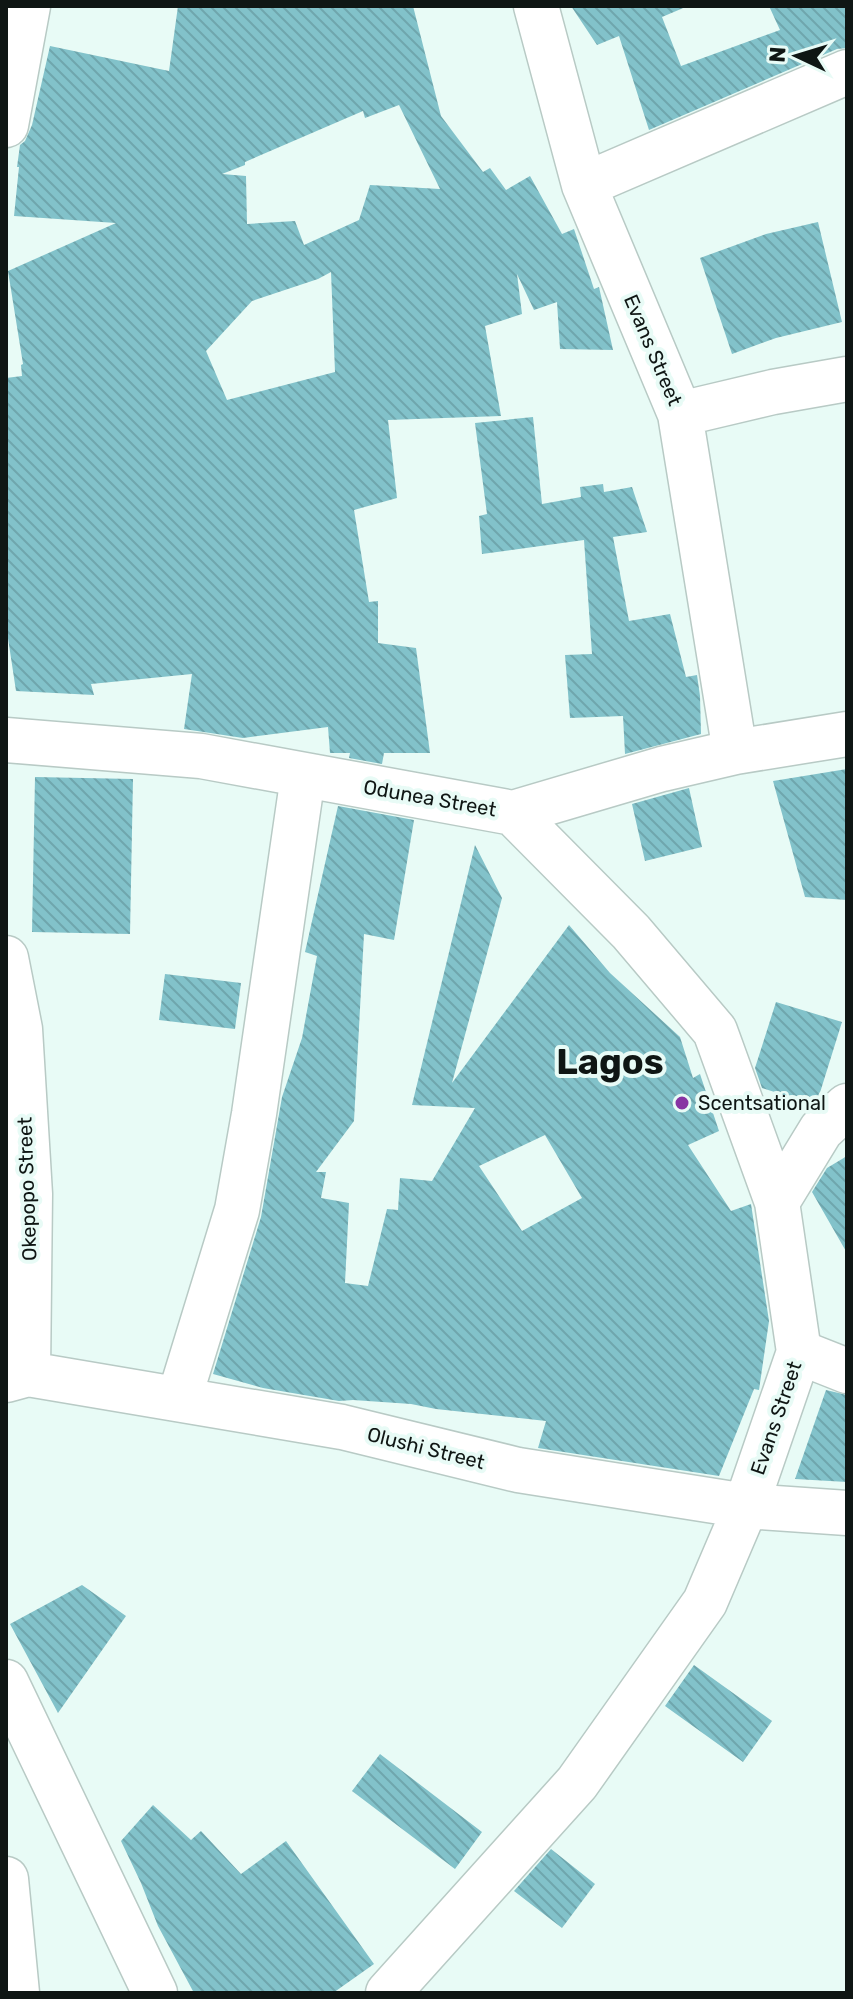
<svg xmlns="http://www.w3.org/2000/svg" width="853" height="1999" font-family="Rubik,sans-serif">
  <defs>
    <pattern id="building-back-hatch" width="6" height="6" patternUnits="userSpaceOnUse" patternTransform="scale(2)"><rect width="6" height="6" fill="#82c2ca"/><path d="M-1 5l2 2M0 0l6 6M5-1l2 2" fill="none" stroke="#6fa6ad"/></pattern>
  </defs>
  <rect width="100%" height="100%" fill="#e8fbf6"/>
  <path fill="url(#building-back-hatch)" fill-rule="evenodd" d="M 178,6 L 413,6 L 441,116 L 483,172 L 490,168 L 506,190 L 530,176 L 562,234 L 574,229 L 594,289 L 599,287 L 613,350 L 560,349 L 557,302 L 534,310 L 517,274 L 522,314 L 485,326 L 501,416 L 388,420 L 397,498 L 354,510 L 369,602 L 378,601 L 378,643 L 416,648 L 430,753 L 384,753 L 382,764 L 349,758 L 350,753 L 330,753 L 328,727 L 243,738 L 184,729 L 192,674 L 91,684 L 94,695 L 16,691 L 6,625 L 6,378 L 22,376 L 21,365 L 23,364 L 8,271 L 116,223 L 14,216 L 19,167 L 17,167 L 20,145 L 25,141 L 32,125 L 50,46 L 169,71 ZM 399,105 L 440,189 L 370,185 L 359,220 L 304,245 L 295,221 L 247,224 L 246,176 L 222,174 L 245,165 L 245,162 L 363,111 L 365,118 ZM 331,272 L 335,372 L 227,400 L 206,351 L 252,301 L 318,279 Z
    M 571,6 L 688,6 L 662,17 L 681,66 L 780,30 L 769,6 L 847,6 L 847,48 L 837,49 L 649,130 L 619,36 L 597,45 Z
    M 818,222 L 842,322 L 776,338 L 732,354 L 700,258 L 766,234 Z
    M 533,417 L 542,504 L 581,497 L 580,487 L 603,484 L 604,492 L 632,487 L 647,532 L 613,537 L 629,621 L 670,614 L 686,677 L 697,675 L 700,696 L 701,734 L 625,754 L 623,716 L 570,718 L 565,655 L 592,654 L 584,540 L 482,554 L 479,516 L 487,514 L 475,423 Z
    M 847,769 L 847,900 L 805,897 L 773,781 Z
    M 35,777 L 133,779 L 130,934 L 32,932 Z
    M 689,788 L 702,847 L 645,861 L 632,804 Z
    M 338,806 L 414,820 L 394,940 L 364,934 L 354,1121 L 316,1172 L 326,1172 L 321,1198 L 349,1203 L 345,1283 L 368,1286 L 387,1209 L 398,1210 L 400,1178 L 432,1181 L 475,1108 L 412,1105 L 475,845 L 502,898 L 452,1083 L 569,925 L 610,973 L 680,1037 L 693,1078 L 700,1074 L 719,1131 L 688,1145 L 731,1211 L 751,1204 L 769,1321 L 759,1390 L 754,1389 L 719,1476 L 538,1448 L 546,1421 L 436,1409 L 411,1404 L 353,1400 L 339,1401 L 263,1388 L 213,1374 L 261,1217 L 282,1097 L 302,1038 L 317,956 L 305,952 ZM 545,1135 L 582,1198 L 522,1231 L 479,1166 Z
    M 165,974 L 241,983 L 235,1029 L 159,1020 Z
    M 776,1002 L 842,1022 L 818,1099 L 812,1104 L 762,1088 L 755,1068 Z
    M 847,1156 L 847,1253 L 812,1192 L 827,1168 Z
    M 826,1390 L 847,1395 L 847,1482 L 795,1479 Z
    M 82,1585 L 126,1616 L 58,1713 L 10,1624 Z
    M 694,1665 L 772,1721 L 743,1762 L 665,1706 Z
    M 380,1754 L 482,1832 L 455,1869 L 352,1791 Z
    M 153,1805 L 191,1840 L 201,1831 L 241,1874 L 286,1841 L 374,1964 L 333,1993 L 194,1993 L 158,1926 L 141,1883 L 121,1841 Z
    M 551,1849 L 595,1884 L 562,1928 L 514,1891 Z"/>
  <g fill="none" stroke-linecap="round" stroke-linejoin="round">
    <g stroke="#b8cac5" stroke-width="47">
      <path id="minor" d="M 536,6 L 584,185 L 680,414 L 735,752
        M 6,125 L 28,6
        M 584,185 L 847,72
        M 680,414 L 773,392 L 847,379
        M 6,740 L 201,756 L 513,813 L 662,769 L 735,752 L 847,734
        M 6,958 L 20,1029 L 30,1194 L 28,1374
        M 777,1202 L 821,1130 L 847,1106
        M 799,1352 L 847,1371
        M 6,1380 L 28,1374 L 342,1427 L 518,1470 L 746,1506 L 847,1513
        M 179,1399 L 237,1210 L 254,1114 L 303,776
        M 6,1682 L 155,1993
        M 6,1879 L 17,1993
        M 388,1993 L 577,1783 L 705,1602 L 746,1506 L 799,1352 L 777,1202 L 715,1031 L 631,932 L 513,813"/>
    </g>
    <use href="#minor" stroke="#fff" stroke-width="44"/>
  </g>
  <circle fill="#8734a3" stroke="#e8fbf6" stroke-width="3" cx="682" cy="1103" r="8"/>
  <g text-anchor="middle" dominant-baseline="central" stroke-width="8" stroke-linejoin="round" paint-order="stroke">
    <g font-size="20" fill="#0f1614" stroke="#e8fbf6">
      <text transform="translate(653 350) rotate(67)">Evans Street</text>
      <text transform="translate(430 798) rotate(10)">Odunea Street</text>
      <text transform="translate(27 1189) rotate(-92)">Okepopo Street</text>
      <text transform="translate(776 1418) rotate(-71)">Evans Street</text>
      <text transform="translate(426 1448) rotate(14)">Olushi Street</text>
    </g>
    <g font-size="20" fill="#0f1614" stroke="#e8fbf6" text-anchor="start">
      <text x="698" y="1103">Scentsational</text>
    </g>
    <g font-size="36" font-weight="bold" fill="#0f1614" stroke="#e8fbf6">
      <text x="610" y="1061">Lagos</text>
    </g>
  </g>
  <rect width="853" height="1999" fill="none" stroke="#0f1614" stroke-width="16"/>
  <g transform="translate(797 56) rotate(274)" stroke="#e8fbf6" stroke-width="6" paint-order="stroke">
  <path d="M0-6L14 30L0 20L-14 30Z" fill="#0f1614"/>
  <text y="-12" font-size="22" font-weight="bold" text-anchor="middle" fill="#0f1614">N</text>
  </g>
</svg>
